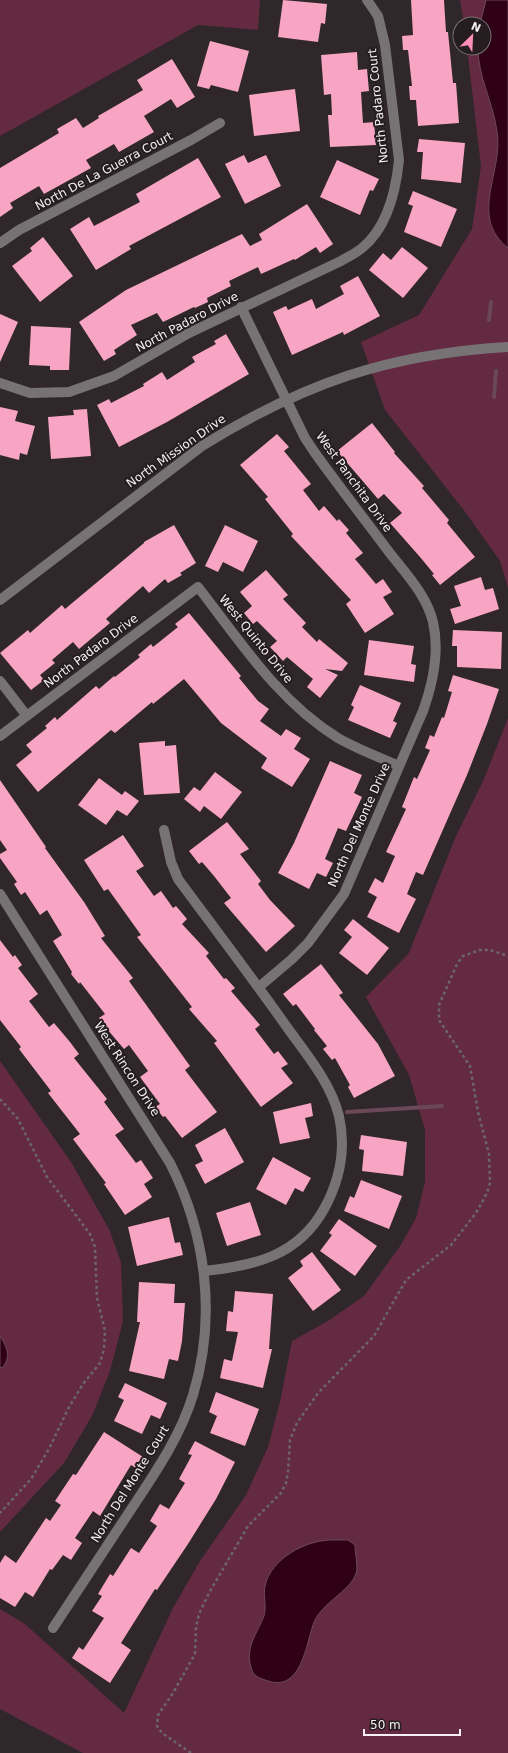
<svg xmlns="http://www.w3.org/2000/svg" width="508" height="1753" font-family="'DejaVu Sans',sans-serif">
  <rect width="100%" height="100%" fill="#2f272a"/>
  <path fill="#642a41" d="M 0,0 L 260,0 L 258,30 L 198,25 L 0,136 Z
    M 460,0 L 508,0 L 508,588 L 500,561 L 466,513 L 385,410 L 361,342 L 419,315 L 472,229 L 481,166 L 467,48 L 484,48 L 484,24 L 464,24 Z
    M 508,718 L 508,1753 L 83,1753 L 0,1709 L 0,1609 L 25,1624 L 124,1713 L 173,1608 L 200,1561 L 246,1495 L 268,1447 L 280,1402 L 292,1341 L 328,1321 L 364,1296 L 400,1246 L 416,1218 L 425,1182 L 425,1130 L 409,1075 L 366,997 L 409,953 L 456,836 L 484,779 Z
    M 0,1061 L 71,1162 L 109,1229 L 121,1262 L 123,1321 L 110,1371 L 92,1416 L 64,1463 L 0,1532 Z"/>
  <path fill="#2f0016" stroke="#6b4858" d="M 486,0 L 508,0 L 508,248 C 468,216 504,172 497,131 C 493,102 478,77 478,48 L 484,48 L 484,24 L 480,24 Z
    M 0,1336 C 7,1347 11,1356 3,1367 L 0,1368 Z
    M 330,1540 L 348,1540 L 355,1545 C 355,1552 357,1561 357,1569 C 355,1590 320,1602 313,1625 C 306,1645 301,1692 268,1681 C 260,1678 253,1677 251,1667 C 245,1647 257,1634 264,1616 C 267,1606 263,1596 265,1586 C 271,1559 304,1541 330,1540 Z"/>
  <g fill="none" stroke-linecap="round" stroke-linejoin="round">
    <path stroke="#6b4858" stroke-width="4" d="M 489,320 L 491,302
      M 494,397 L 496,371
      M 347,1112 L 442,1106"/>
  </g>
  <path fill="#f8a5c3" d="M 283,0 L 327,4 L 325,24 L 321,23 L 318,42 L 278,37 Z
    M 411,0 L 444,0 L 446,32 L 448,32 L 453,83 L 456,83 L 459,123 L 418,126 L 416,100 L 410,100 L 409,86 L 412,86 L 408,50 L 403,50 L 402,36 L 413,35 Z
    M 210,41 L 249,51 L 238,92 L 211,85 L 209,89 L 197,86 Z
    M 357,52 L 358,70 L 367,69 L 369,91 L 361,92 L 363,123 L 374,122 L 376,145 L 330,147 L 328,115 L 332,115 L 331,94 L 324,95 L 321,55 Z
    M 172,59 L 195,97 L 177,108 L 171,99 L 144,116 L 154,132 L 119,152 L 114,144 L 86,160 L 91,168 L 44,194 L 39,186 L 10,203 L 13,208 L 0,217 L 0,168 L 59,133 L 57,129 L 76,118 L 83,128 L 99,118 L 98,116 L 143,90 L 137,80 Z
    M 295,89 L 300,131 L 254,136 L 249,95 Z
    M 419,139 L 465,143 L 461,183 L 421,179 L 423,152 L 417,152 Z
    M 244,155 L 248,163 L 266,155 L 281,186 L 245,204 L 225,164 Z
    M 198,158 L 221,197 L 129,246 L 131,249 L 96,270 L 70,229 L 89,217 L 94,226 L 140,202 L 136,194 Z
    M 337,160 L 379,179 L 373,191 L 370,190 L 360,215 L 320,197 Z
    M 413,191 L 457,209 L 441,247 L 404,232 L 413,206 L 408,204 Z
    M 307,204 L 333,244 L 320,253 L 316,247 L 295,260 L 294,259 L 261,274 L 258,267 L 229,281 L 231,286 L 207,298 L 208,302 L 195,308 L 194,307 L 163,322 L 157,313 L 131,325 L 137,335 L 114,350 L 116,354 L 104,361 L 79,322 L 126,290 L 242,234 L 250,246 L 262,240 L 259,234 Z
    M 43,237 L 73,276 L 40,302 L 12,266 L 32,251 L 30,248 Z
    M 402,247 L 428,268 L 403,298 L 369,270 L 383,253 L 391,260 Z
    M 358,276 L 380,316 L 344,335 L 343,332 L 292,355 L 273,312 L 286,306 L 288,310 L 312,299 L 316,309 L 344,294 L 340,286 Z
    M 0,314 L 18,322 L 0,362 Z
    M 31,326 L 71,328 L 69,370 L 50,370 L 50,366 L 29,365 Z
    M 226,334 L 249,374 L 167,422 L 119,447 L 97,405 L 109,399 L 111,403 L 144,386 L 143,384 L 162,372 L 167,380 L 195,362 L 192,357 L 216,344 L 214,341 Z
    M 0,407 L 18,411 L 15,421 L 35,426 L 27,455 L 20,453 L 19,460 L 0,455 Z
    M 87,409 L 91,456 L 51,459 L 48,417 L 74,415 L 73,410 Z
    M 372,423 L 395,452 L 394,453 L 424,486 L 422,488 L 449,520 L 447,523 L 475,557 L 440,585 L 432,575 L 434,574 L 420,557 L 390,523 L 402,513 L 384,494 L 378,499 L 337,451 Z
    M 277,434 L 289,447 L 284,451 L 311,484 L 303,490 L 319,511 L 324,506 L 337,521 L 339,519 L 349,530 L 346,533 L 363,553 L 355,559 L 376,584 L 383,579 L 392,592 L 383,597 L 394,614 L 365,633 L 346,604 L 351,600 L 291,536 L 293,534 L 265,499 L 268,497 L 240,465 Z
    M 174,525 L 196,563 L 180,573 L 182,575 L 168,583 L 165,579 L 149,593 L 143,586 L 106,619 L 110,623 L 79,649 L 73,642 L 52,660 L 55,663 L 40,675 L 44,680 L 31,690 L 0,653 L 28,630 L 30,633 L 62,605 L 65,609 L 144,543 L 144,542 Z
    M 225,525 L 258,541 L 243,572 L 223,562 L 218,572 L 205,566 Z
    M 266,570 L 288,595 L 283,599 L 306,623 L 302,627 L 317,642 L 319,639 L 348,663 L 342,671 L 325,669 L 338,675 L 320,698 L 307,687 L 313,679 L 287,657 L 283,661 L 270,647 L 277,641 L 257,621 L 253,624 L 244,613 L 252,606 L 240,592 Z
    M 481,577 L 485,590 L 493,588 L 499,609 L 455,624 L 450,609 L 461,606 L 454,586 Z
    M 189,613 L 241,676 L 239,678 L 258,701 L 269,709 L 260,721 L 281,736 L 286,729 L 301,738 L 294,749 L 310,759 L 292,787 L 261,768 L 267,758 L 221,723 L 184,679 L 153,704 L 152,702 L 115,733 L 111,730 L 38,792 L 16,765 L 32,752 L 26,745 L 47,728 L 45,726 L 55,717 L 57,720 L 96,686 L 99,689 L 114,676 L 115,677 L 140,657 L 138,655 L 151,644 L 153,647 L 178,627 L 175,624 Z
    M 453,630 L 502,632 L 501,669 L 457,667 L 457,646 L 452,646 Z
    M 369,640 L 414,646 L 411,664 L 416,665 L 414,682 L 364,675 Z
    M 453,675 L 499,689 L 487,724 L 467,775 L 423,875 L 416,872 L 407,894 L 416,899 L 399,933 L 367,917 L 377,897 L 368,892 L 375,878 L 383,883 L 395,856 L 386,852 L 406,809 L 402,807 L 414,777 L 417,779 L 430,750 L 425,748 L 430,735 L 434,737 L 442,717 L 444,718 L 452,692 L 448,691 Z
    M 360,685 L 401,703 L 393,721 L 397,723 L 390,738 L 348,720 L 354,707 L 351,705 Z
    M 165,741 L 165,746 L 176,745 L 180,793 L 144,795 L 139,743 Z
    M 330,761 L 362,775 L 354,793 L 362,797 L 346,831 L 338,828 L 325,859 L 333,863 L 326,877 L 317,873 L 309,889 L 278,873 L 294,843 Z
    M 215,772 L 242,792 L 221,819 L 204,806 L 200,812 L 184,799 L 194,787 L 200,791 Z
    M 99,778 L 122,795 L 125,791 L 139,801 L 127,816 L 117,810 L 106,825 L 78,805 Z
    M 0,780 L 46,847 L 45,848 L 84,902 L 105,936 L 101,938 L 133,978 L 129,981 L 190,1066 L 185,1070 L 217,1112 L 182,1138 L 165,1116 L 163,1117 L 155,1107 L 160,1104 L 140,1077 L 148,1071 L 129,1045 L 124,1049 L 107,1029 L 99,1018 L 105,1014 L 80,982 L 79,984 L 71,974 L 72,972 L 53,941 L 62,935 L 47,910 L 40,915 L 25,892 L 21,895 L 14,884 L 17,882 L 0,858 L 0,854 L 7,850 L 0,840 Z
    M 227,822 L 249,849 L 240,854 L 261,881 L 258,884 L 270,900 L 295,926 L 266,952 L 224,903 L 231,898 L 214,876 L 202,862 L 199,864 L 189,851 Z
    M 123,835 L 144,866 L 136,871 L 154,896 L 161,891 L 173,908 L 176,906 L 187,919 L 182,924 L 209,953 L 206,956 L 224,979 L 226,978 L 235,988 L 231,991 L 260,1025 L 255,1029 L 274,1054 L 278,1051 L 288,1064 L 281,1068 L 293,1083 L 261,1107 L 214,1043 L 217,1041 L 189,1009 L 192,1007 L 137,937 L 141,935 L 108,889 L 104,891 L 84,860 Z
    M 353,919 L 389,948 L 367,975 L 339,953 L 352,937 L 344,930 Z
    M 0,940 L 13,957 L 15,955 L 22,965 L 18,968 L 38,994 L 29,1001 L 49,1027 L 54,1023 L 70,1042 L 79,1054 L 74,1058 L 107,1099 L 104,1102 L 124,1129 L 115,1135 L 136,1163 L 141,1160 L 153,1178 L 144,1184 L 152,1197 L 125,1215 L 104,1184 L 106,1183 L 73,1139 L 80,1134 L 48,1093 L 51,1091 L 19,1049 L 21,1047 L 0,1020 Z
    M 321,964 L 343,993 L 339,995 L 378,1044 L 395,1076 L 354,1098 L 348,1087 L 350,1085 L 335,1058 L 332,1060 L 323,1049 L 327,1046 L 314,1030 L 315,1029 L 296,1004 L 293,1006 L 283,994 Z
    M 311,1103 L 313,1116 L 305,1118 L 310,1138 L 280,1144 L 273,1112 Z
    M 225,1128 L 244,1162 L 205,1184 L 195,1165 L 203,1161 L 195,1145 Z
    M 361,1135 L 407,1142 L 403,1176 L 362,1171 L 364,1150 L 359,1149 Z
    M 273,1157 L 311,1178 L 303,1192 L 295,1188 L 286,1205 L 256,1189 Z
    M 361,1180 L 402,1196 L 389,1229 L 344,1211 L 350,1196 L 354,1198 Z
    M 250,1202 L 261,1235 L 227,1246 L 216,1213 Z
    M 169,1217 L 175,1243 L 180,1242 L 183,1255 L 137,1266 L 128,1227 Z
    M 339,1219 L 377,1246 L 355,1276 L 320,1251 L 332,1235 L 329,1233 Z
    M 312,1252 L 341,1290 L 313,1311 L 288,1278 L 303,1266 L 300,1261 Z
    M 139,1282 L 175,1284 L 174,1303 L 185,1303 L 182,1341 L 178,1361 L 169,1359 L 164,1379 L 129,1371 L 140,1322 L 137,1322 Z
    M 235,1291 L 273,1294 L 269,1349 L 272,1349 L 263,1388 L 220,1378 L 224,1359 L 232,1361 L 238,1332 L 226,1331 L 228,1311 L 233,1312 Z
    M 125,1383 L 167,1403 L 160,1419 L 151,1415 L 142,1434 L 114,1421 L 124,1400 L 118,1397 Z
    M 216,1392 L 259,1409 L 245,1446 L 210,1433 L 217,1416 L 209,1412 Z
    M 104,1432 L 143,1457 L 136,1468 L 131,1465 L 100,1516 L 93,1511 L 75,1538 L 82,1543 L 71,1560 L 63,1555 L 52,1570 L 50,1569 L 33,1597 L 25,1592 L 15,1607 L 0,1598 L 0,1563 L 5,1555 L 16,1563 L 46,1518 L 50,1521 L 61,1505 L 55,1501 L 73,1474 L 76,1475 Z
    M 195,1441 L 235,1462 L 216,1499 L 188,1544 L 157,1590 L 155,1589 L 121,1643 L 131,1650 L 110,1683 L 72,1658 L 79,1647 L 83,1650 L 104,1618 L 92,1611 L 102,1596 L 98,1594 L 110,1574 L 113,1576 L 131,1548 L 139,1553 L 157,1526 L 150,1521 L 160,1504 L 169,1509 L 185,1483 L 179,1479 L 192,1455 L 188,1454 Z"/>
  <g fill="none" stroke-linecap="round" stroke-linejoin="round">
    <path stroke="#6d6669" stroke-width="2.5" stroke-dasharray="3 3" stroke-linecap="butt" d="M 0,1099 L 18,1119 L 47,1177 L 90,1234 L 95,1247 L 97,1298 L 105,1331 L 104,1349 L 100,1363 L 83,1384 L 68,1409 L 49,1449 L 31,1479 L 0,1513
      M 191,1753 L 162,1733 L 157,1726 L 158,1715 L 173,1693 L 195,1654 L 196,1627 L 199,1614 L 209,1593 L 248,1526 L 281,1493 L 286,1483 L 288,1472 L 290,1440 L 297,1423 L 318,1393 L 374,1336 L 406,1280 L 451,1245 L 476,1213 L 487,1193 L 490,1183 L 489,1154 L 478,1112 L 470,1066 L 439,1020 L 439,1005 L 457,964 L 463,956 L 480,950 L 490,950 L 508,956"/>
    <path stroke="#777374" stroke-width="10" d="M 0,243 L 19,230 L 191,140 L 220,123
      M 241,307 L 305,438 L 315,453 C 338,485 362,516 386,548 C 403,571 426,593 433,622 C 440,652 433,683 423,711 L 344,894 L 308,943 L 292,959 L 259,987
      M 0,383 L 30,393 L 69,392 L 114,376 L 189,333 L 341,261 C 348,257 356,253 362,248 C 387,228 396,190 399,160 L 385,45 L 378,16 L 367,0
      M 0,600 L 202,446 C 304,383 388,354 508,347
      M 0,681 L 27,716
      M 0,736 L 198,587 C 240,641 278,701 338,738 C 357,749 379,757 399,766
      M 164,830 L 171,862 L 178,879 C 215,929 253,979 289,1030 C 308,1056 331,1084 339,1116 C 346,1148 340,1180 324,1209 C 298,1256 254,1266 204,1271
      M 0,894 L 170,1163 C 206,1234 217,1317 193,1395 C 180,1438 153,1476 128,1514 C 103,1552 78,1590 53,1628"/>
  </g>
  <g text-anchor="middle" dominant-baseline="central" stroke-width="4" stroke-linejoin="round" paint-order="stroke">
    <g font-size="12" fill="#f6f0f2" stroke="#251d20">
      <text transform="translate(378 106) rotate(-96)">North Padaro Court</text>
      <text transform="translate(104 171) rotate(-28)">North De La Guerra Court</text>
      <text transform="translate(187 322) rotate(-28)">North Padaro Drive</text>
      <text transform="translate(176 451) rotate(-35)">North Mission Drive</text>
      <text transform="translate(354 482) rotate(54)">West Panchita Drive</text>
      <text transform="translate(256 639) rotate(51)">West Quinto Drive</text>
      <text transform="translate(91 651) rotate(-37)">North Padaro Drive</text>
      <text transform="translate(359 825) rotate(-66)">North Del Monte Drive</text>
      <text transform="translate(127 1069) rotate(57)">West Rincon Drive</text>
      <text transform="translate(130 1484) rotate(-58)">North Del Monte Court</text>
    </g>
  </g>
  <g transform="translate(472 36) rotate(24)"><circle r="19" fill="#251d20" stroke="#797174"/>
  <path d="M0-3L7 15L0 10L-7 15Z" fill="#ff8eb9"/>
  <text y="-6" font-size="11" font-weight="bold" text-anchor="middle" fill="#f6f0f2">N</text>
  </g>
  <path d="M364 1729v6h96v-6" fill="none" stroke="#f6f0f2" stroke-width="2"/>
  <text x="370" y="1729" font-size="12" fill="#f6f0f2" stroke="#251d20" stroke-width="3" paint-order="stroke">50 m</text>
</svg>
